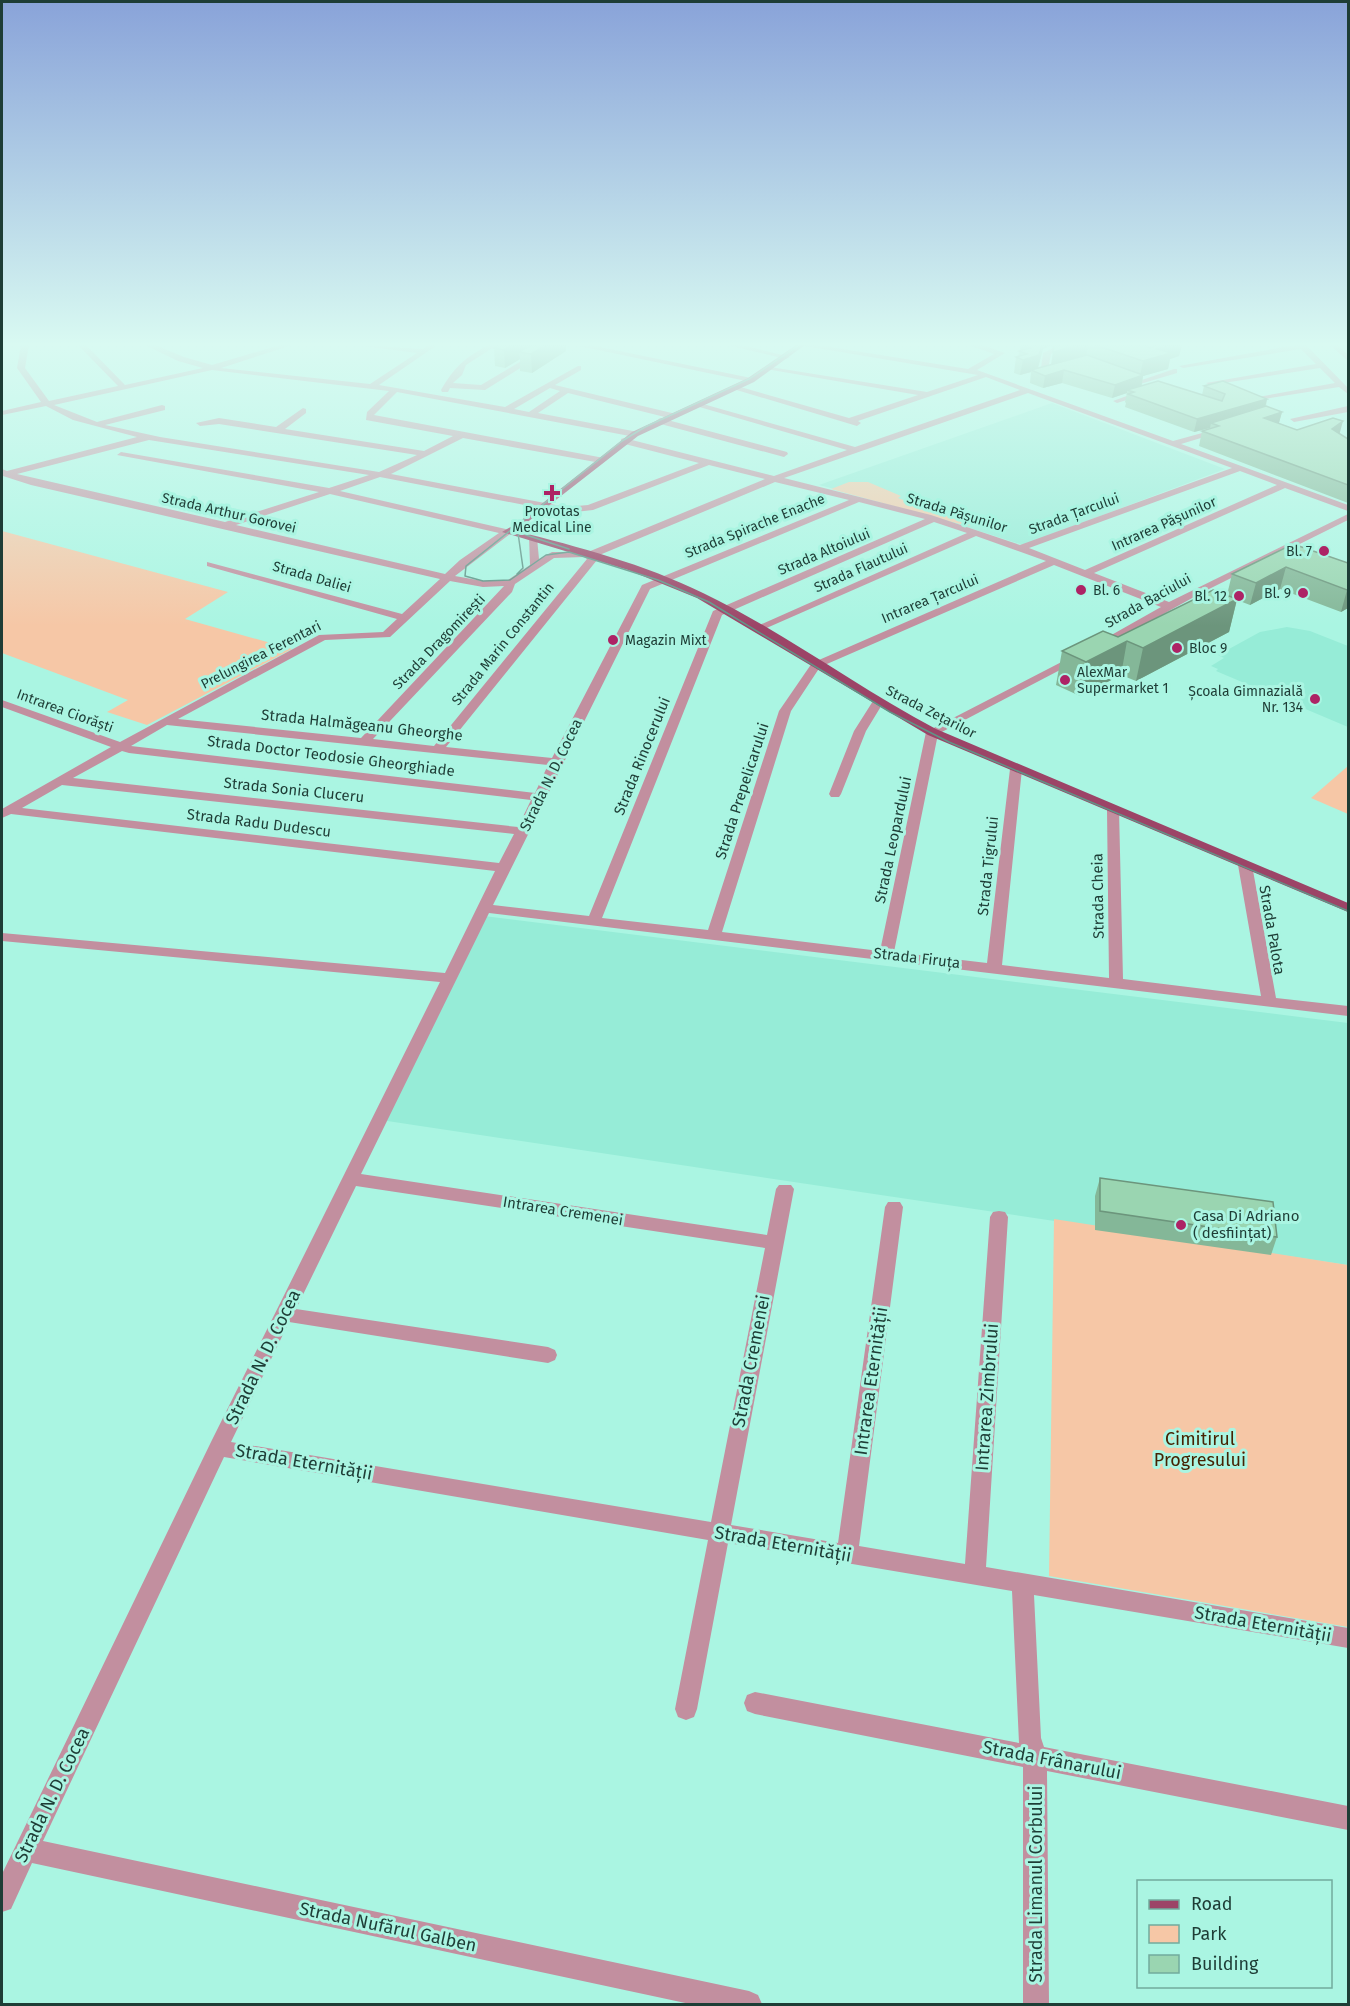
<svg xmlns="http://www.w3.org/2000/svg" width="1350" height="2006" font-family="'Fira Sans',sans-serif">
  <rect width="100%" height="100%" fill="#aaf5e2"/>
  <path fill="#96ecd7" d="M 1052,403 L 1225,469 L 1023,545 L 911,509 L 819,485 Z
    M 1287,627 L 1310,631 L 1348,646 L 1348,727 L 1216,671 L 1218,669 L 1211,666 L 1224,658 L 1218,655 L 1260,632 Z
    M 476,915 L 1348,1023 L 1348,1265 L 374,1119 Z"/>
  <path fill="#f6c7a6" d="M 849,482 L 868,482 L 901,496 L 898,498 L 971,525 L 967,526 L 831,489 Z
    M 2,531 L 228,592 L 185,619 L 292,649 L 147,725 L 107,712 L 128,700 L 2,653 Z
    M 1348,766 L 1348,814 L 1311,798 Z
    M 1054,1219 L 1348,1265 L 1348,1627 L 1049,1576 Z"/>
  <g fill="none" stroke-linecap="round" stroke-linejoin="round">
    <path fill="#c28f9f" fill-rule="evenodd" d="M 21,345 L 29,345 L 25,368 L 49,401 L 118,386 L 78,345 L 86,345 L 125,385 L 203,368 L 178,361 L 145,345 L 155,345 L 184,357 L 212,365 L 280,345 L 292,345 L 221,368 L 370,384 L 417,353 L 356,345 L 423,349 L 428,345 L 437,345 L 379,385 L 505,407 L 578,366 L 581,366 L 581,370 L 555,385 L 676,414 L 677,416 L 673,419 L 568,393 L 538,413 L 638,432 L 639,434 L 635,437 L 397,392 L 374,415 L 604,458 L 604,462 L 601,463 L 463,438 L 391,474 L 566,507 L 588,505 L 699,463 L 621,443 L 621,439 L 624,438 L 774,476 L 847,450 L 696,406 L 696,402 L 855,447 L 1020,390 L 986,377 L 858,421 L 861,423 L 857,426 L 730,388 L 737,386 L 849,418 L 918,395 L 766,369 L 770,367 L 927,392 L 978,375 L 799,345 L 818,345 L 968,369 L 994,354 L 969,345 L 982,345 L 1005,353 L 977,370 L 1173,441 L 1224,427 L 1224,431 L 1181,444 L 1348,505 L 1348,511 L 1285,488 L 1094,573 L 1169,602 L 1348,514 L 1348,520 L 1203,592 L 1102,648 L 1094,648 L 1092,646 L 1161,607 L 1054,565 L 820,667 L 791,711 L 722,932 L 880,951 L 926,732 L 1077,654 L 1081,655 L 1081,659 L 938,734 L 894,952 L 987,963 L 1010,769 L 1016,765 L 1022,769 L 1002,965 L 1109,978 L 1107,810 L 1113,806 L 1119,810 L 1123,979 L 1261,996 L 1238,865 L 1245,861 L 1252,865 L 1276,998 L 1348,1006 L 1348,1016 L 489,913 L 361,1174 L 767,1235 L 776,1189 L 779,1185 L 791,1185 L 794,1189 L 731,1525 L 838,1543 L 885,1207 L 888,1202 L 900,1202 L 903,1207 L 859,1546 L 965,1564 L 990,1217 L 993,1212 L 999,1211 L 1005,1212 L 1008,1217 L 986,1567 L 1348,1628 L 1348,1648 L 1034,1595 L 1041,1738 L 1044,1747 L 1348,1806 L 1348,1830 L 1047,1771 L 1049,2004 L 1023,2004 L 1023,1767 L 755,1714 L 747,1711 L 744,1703 L 747,1695 L 755,1692 L 1019,1743 L 1012,1591 L 728,1543 L 697,1709 L 694,1717 L 686,1720 L 678,1717 L 675,1709 L 708,1540 L 224,1457 L 43,1841 L 749,1991 L 758,1995 L 762,2004 L 690,2004 L 32,1863 L 11,1909 L 2,1912 L 2,1874 L 211,1442 L 440,982 L 2,941 L 2,933 L 445,973 L 495,871 L 11,814 L 2,818 L 2,809 L 111,747 L 2,707 L 2,700 L 120,742 L 319,635 L 383,632 L 397,619 L 207,566 L 207,562 L 402,614 L 440,579 L 31,485 L 3,476 L 2,469 L 7,471 L 137,437 L 73,420 L 46,406 L 2,415 L 2,411 L 41,402 L 17,368 ZM 212,370 L 389,391 L 367,412 L 366,420 L 453,436 L 424,451 L 285,429 L 306,413 L 306,409 L 303,408 L 276,427 L 219,418 L 196,423 L 200,426 L 219,424 L 417,455 L 379,472 L 160,437 L 105,425 L 165,410 L 165,406 L 162,405 L 97,422 L 54,405 ZM 550,388 L 560,391 L 529,412 L 514,409 ZM 1028,393 L 1232,468 L 1020,545 L 931,515 L 784,478 ZM 149,440 L 369,475 L 329,488 L 121,452 L 117,455 L 319,492 L 225,522 L 17,474 ZM 709,465 L 765,479 L 588,552 L 552,552 L 539,559 L 537,538 L 529,536 L 530,565 L 508,580 L 483,581 L 455,576 L 510,534 L 510,530 L 340,491 L 380,477 L 566,513 L 593,510 ZM 1240,471 L 1277,485 L 1085,570 L 1029,548 ZM 775,482 L 849,500 L 642,585 L 552,758 L 446,747 L 597,560 L 597,556 ZM 330,494 L 499,533 L 460,560 L 445,574 L 236,525 ZM 859,502 L 925,519 L 713,611 L 589,916 L 493,905 L 650,589 ZM 934,522 L 967,533 L 753,628 L 762,630 L 976,536 L 1046,561 L 812,663 L 779,711 L 708,930 L 602,918 L 722,615 ZM 584,557 L 587,559 L 434,746 L 373,739 L 512,592 L 515,584 L 554,558 ZM 450,581 L 483,587 L 504,586 L 361,738 L 178,719 L 325,640 L 390,637 ZM 167,725 L 548,765 L 535,793 L 131,746 ZM 122,751 L 129,753 L 531,800 L 518,827 L 73,778 ZM 62,785 L 514,834 L 499,863 L 22,808 ZM 356,1186 L 765,1248 L 711,1522 L 231,1442 L 289,1322 L 548,1363 L 555,1360 L 557,1355 L 555,1350 L 548,1347 L 296,1309 Z
      M 488,345 L 497,345 L 466,365 L 462,375 L 453,383 L 481,385 L 548,345 L 557,345 L 485,390 L 450,388 L 448,392 L 442,392 L 441,390 C 455,366 464,359 488,345 Z
      M 590,345 L 751,378 L 755,380 L 751,382 L 579,346 Z
      M 727,345 L 742,345 L 790,357 L 786,359 Z
      M 1059,345 L 1069,345 L 1051,354 L 1047,374 L 1040,376 L 1043,353 Z
      M 1295,345 L 1306,345 L 1348,388 L 1348,394 L 1339,387 L 1251,401 L 1247,399 L 1335,383 L 1320,368 L 1210,385 L 1206,383 L 1316,364 L 1301,349 L 1183,368 L 1179,366 Z
      M 1330,345 L 1338,345 L 1348,355 L 1348,361 Z
      M 1174,369 L 1177,369 L 1177,373 L 1140,384 L 1136,382 Z
      M 1143,390 L 1147,392 L 1146,394 L 1117,403 L 1113,401 Z
      M 1348,406 L 1348,412 L 1294,422 L 1290,419 Z
      M 660,418 L 787,452 L 788,454 L 784,457 L 657,423 L 656,421 Z
      M 877,700 L 883,703 L 866,731 L 841,794 L 839,797 L 831,797 L 829,794 L 854,731 L 873,701 Z"/>
    <path fill="#9c4467" fill-rule="evenodd" d="M 796,345 L 805,345 L 754,382 L 638,436 L 516,531 C 579,547 644,564 703,593 C 784,632 856,687 936,729 L 1348,903 L 1348,912 L 928,735 L 697,598 L 628,570 L 502,532 L 519,522 L 632,432 L 748,378 Z"/>
    <path stroke="#609487" stroke-width="1.5" d="M 799,345 L 749,379 L 645,427 L 622,441 L 466,566 L 465,576 L 483,581 L 510,580 L 546,555 L 569,552 L 658,580 L 709,602 L 890,712 L 949,742 L 1348,911
      M 520,529 L 526,535 L 569,549
      M 517,574 L 523,568 L 518,533 L 521,527"/>
  </g>
  <path fill="#84b798" d="M 1021,345 L 1043,349 L 1038,369 L 1051,365 L 1054,345 L 1182,345 L 1179,356 L 1170,359 L 1168,369 L 1143,376 L 1142,385 L 1202,395 L 1204,386 L 1267,399 L 1266,406 L 1282,412 L 1279,423 L 1297,430 L 1339,433 L 1347,438 L 1348,433 L 1348,503 L 1199,446 L 1202,431 L 1210,428 L 1194,432 L 1125,407 L 1126,403 L 1125,402 L 1127,393 L 1112,398 L 1062,383 L 1043,388 L 1030,383 L 1031,372 L 1020,375 L 1014,373 L 1016,357 L 1018,357 Z
    M 494,348 L 566,351 L 532,373 L 520,371 L 520,359 L 505,368 L 495,366 Z
    M 1293,544 L 1348,563 L 1348,608 L 1341,612 L 1280,589 L 1250,605 L 1237,600 L 1229,632 L 1136,681 L 1121,675 L 1080,696 L 1056,685 L 1062,651 L 1118,637 L 1227,595 L 1232,574 Z
    M 1100,1178 L 1277,1237 L 1271,1255 L 1095,1230 L 1095,1196 Z"/>
  <path fill="#6c957c" d="M 512,345 L 540,345 L 519,352 L 520,359 L 505,368 L 504,350 Z
    M 546,345 L 566,345 L 566,351 L 532,373 L 531,354 Z
    M 1042,345 L 1053,345 L 1043,349 L 1037,370 L 1031,370 L 1031,372 L 1020,375 L 1023,360 Z
    M 1079,345 L 1088,345 L 1086,358 L 1051,367 L 1053,352 Z
    M 1170,345 L 1182,345 L 1179,356 L 1170,359 L 1168,369 L 1143,376 L 1141,388 L 1127,390 L 1127,393 L 1112,398 L 1115,385 L 1140,376 L 1143,361 L 1157,349 Z
    M 1064,370 L 1062,383 L 1043,388 L 1045,376 Z
    M 1267,399 L 1264,411 L 1211,423 L 1210,428 L 1194,432 L 1197,419 Z
    M 1282,412 L 1278,426 L 1264,418 Z
    M 1343,421 L 1339,436 L 1332,429 Z
    M 1286,567 L 1280,589 L 1250,605 L 1256,583 Z
    M 1348,589 L 1348,608 L 1341,612 L 1347,590 Z
    M 1237,599 L 1229,632 L 1136,681 L 1143,648 Z
    M 1127,641 L 1121,675 L 1080,696 L 1086,662 Z"/>
  <path fill="#9ad5b1" stroke="#6c957c" stroke-width="1.5" d="M 499,345 L 512,345 L 504,350 L 494,348 Z
    M 531,345 L 546,345 L 531,354 L 519,352 Z
    M 1021,345 L 1042,345 L 1039,355 L 1023,360 L 1016,357 L 1027,354 L 1019,351 L 1030,348 Z
    M 1054,345 L 1079,345 L 1053,352 Z
    M 1095,345 L 1144,345 L 1150,348 L 1157,345 L 1170,345 L 1157,349 L 1171,353 L 1143,361 Z
    M 1087,355 L 1143,375 L 1115,385 L 1064,370 L 1045,376 L 1031,370 Z
    M 1158,381 L 1222,401 L 1225,394 L 1204,386 L 1223,381 L 1267,399 L 1197,419 L 1128,394 L 1134,392 L 1127,390 Z
    M 1266,406 L 1282,412 L 1264,418 L 1297,430 L 1333,418 L 1343,421 L 1332,429 L 1348,439 L 1348,485 L 1202,431 L 1219,426 L 1211,423 Z
    M 1293,544 L 1348,563 L 1348,589 L 1347,590 L 1286,567 L 1256,583 L 1232,574 Z
    M 1213,590 L 1237,599 L 1143,648 L 1127,641 L 1086,662 L 1062,651 L 1103,631 L 1118,637 Z
    M 1100,1178 L 1273,1202 L 1277,1237 L 1100,1211 Z"/>
  <linearGradient id="sky" x2="0" y2="1"><stop stop-color="#89a3d9"/><stop offset="0.55" stop-color="#d9faf2"/><stop offset="1" stop-color="#d9faf2" stop-opacity="0"/></linearGradient>
  <rect width="1350" height="626" fill="url(#sky)"/>
  <g fill="#ad2365" stroke="#aaf5e2" stroke-width="2">
    <path d="M549 484h6v6h6v6h-6v6h-6v-6h-6v-6h6z"/>
    <circle cx="1324" cy="551" r="6"/>
    <circle cx="1081" cy="590" r="6"/>
    <circle cx="1303" cy="593" r="6"/>
    <circle cx="1239" cy="596" r="6"/>
    <circle cx="613" cy="640" r="6"/>
    <circle cx="1177" cy="648" r="6"/>
    <circle cx="1065" cy="680" r="6"/>
    <circle cx="1315" cy="699" r="6"/>
    <circle cx="1181" cy="1225" r="6"/>
  </g>
  <g text-anchor="middle" dominant-baseline="central" stroke-width="6" stroke-linejoin="round" paint-order="stroke">
    <g font-size="14" fill="#1e3d36" stroke="#aaf5e2" text-anchor="end">
      <text x="552" y="511" text-anchor="middle">Provotas<tspan x="552" dy="16">Medical Line</tspan></text>
      <text x="1312" y="551">Bl. 7</text>
      <text x="1093" y="590" text-anchor="start">Bl. 6</text>
      <text x="1291" y="593">Bl. 9</text>
      <text x="1227" y="596">Bl. 12</text>
      <text x="625" y="640" text-anchor="start">Magazin Mixt</text>
      <text x="1189" y="648" text-anchor="start">Bloc 9</text>
      <text x="1077" y="672" text-anchor="start">AlexMar<tspan x="1077" dy="16">Supermarket 1</tspan></text>
      <text x="1303" y="691">Școala Gimnazială<tspan x="1303" dy="16">Nr. 134</tspan></text>
    </g>
    <g font-size="14" fill="#1e3d36" stroke="#aaf5e2">
      <text transform="translate(229 513) rotate(13)">Strada Arthur Gorovei</text>
      <text transform="translate(957 513) rotate(17)">Strada Pășunilor</text>
      <text transform="translate(1074 514) rotate(-20)">Strada Țarcului</text>
      <text transform="translate(1164 524) rotate(-24)">Intrarea Pășunilor</text>
      <text transform="translate(755 526) rotate(-22)">Strada Spirache Enache</text>
      <text transform="translate(824 552) rotate(-23)">Strada Altoiului</text>
      <text transform="translate(861 568) rotate(-24)">Strada Flautului</text>
      <text transform="translate(312 577) rotate(16)">Strada Daliei</text>
      <text transform="translate(930 599) rotate(-23)">Intrarea Țarcului</text>
      <text transform="translate(1148 601) rotate(-29)">Strada Baciului</text>
      <text transform="translate(439 642) rotate(-46)">Strada Dragomirești</text>
      <text transform="translate(503 644) rotate(-51)">Strada Marin Constantin</text>
      <text transform="translate(261 655) rotate(-27)">Prelungirea Ferentari</text>
      <text transform="translate(65 711) rotate(20)">Intrarea Ciorăști</text>
      <text transform="translate(931 712) rotate(27)">Strada Zețarilor</text>
    </g>
    <g font-size="15" fill="#1e3d36" stroke="#aaf5e2">
      <text transform="translate(362 725) rotate(6)">Strada Halmăgeanu Gheorghe</text>
      <text transform="translate(331 756) rotate(7)">Strada Doctor Teodosie Gheorghiade</text>
      <text transform="translate(642 756) rotate(-68)">Strada Rinocerului</text>
      <text transform="translate(551 775) rotate(-64)">Strada N. D. Cocea</text>
      <text transform="translate(294 790) rotate(6)">Strada Sonia Cluceru</text>
      <text transform="translate(742 791) rotate(-72)">Strada Prepelicarului</text>
      <text transform="translate(259 823) rotate(7)">Strada Radu Dudescu</text>
      <text transform="translate(893 840) rotate(-78)">Strada Leopardului</text>
      <text transform="translate(988 866) rotate(-84)">Strada Tigrului</text>
      <text transform="translate(1098 896) rotate(-91)">Strada Cheia</text>
      <text transform="translate(1272 930) rotate(80)">Strada Palota</text>
      <text transform="translate(917 958) rotate(7)">Strada Firuța</text>
      <text transform="translate(563 1211) rotate(9)">Intrarea Cremenei</text>
    </g>
    <g font-size="15" fill="#1e3d36" stroke="#aaf5e2" text-anchor="start">
      <text x="1193" y="1216">Casa Di Adriano<tspan x="1193" dy="17">( desființat)</tspan></text>
    </g>
    <g font-size="18" fill="#1e3d36" stroke="#aaf5e2">
      <text transform="translate(263 1357) rotate(-64)">Strada N. D. Cocea</text>
      <text transform="translate(751 1361) rotate(-79)">Strada Cremenei</text>
      <text transform="translate(871 1381) rotate(-82)">Intrarea Eternității</text>
      <text transform="translate(987 1397) rotate(-86)">Intrarea Zimbrului</text>
      <text transform="translate(304 1462) rotate(10)">Strada Eternității</text>
      <text transform="translate(783 1544) rotate(10)">Strada Eternității</text>
      <text transform="translate(1263 1624) rotate(10)">Strada Eternității</text>
      <text transform="translate(1052 1760) rotate(11)">Strada Frânarului</text>
      <text transform="translate(52 1795) rotate(-64)">Strada N. D. Cocea</text>
      <text transform="translate(1036 1884) rotate(-90)">Strada Limanul Corbului</text>
      <text transform="translate(388 1927) rotate(12)">Strada Nufărul Galben</text>
    </g>
    <g font-size="18" fill="#462202" stroke="#aaf5e2">
      <text x="1200" y="1439">Cimitirul<tspan x="1200" dy="21">Progresului</tspan></text>
    </g>
  </g>
  <rect width="1350" height="2006" fill="none" stroke="#1e3d36" stroke-width="6"/>
  <rect x="1137" y="1880" width="195" height="108" fill="#aaf5e2" stroke="#72ab9d" stroke-width="1.5"/>
  <rect x="1149" y="1900" width="30" height="9" fill="#9c4467" stroke="#72ab9d" stroke-width="1.5"/>
  <text x="1191" y="1910" font-size="18" fill="#1e3d36">Road</text>
  <rect x="1149" y="1925" width="30" height="18" fill="#f6c7a6" stroke="#72ab9d" stroke-width="1.5"/>
  <text x="1191" y="1940" font-size="18" fill="#1e3d36">Park</text>
  <rect x="1149" y="1955" width="30" height="18" fill="#9ad5b1" stroke="#72ab9d" stroke-width="1.5"/>
  <text x="1191" y="1970" font-size="18" fill="#1e3d36">Building</text>
</svg>
